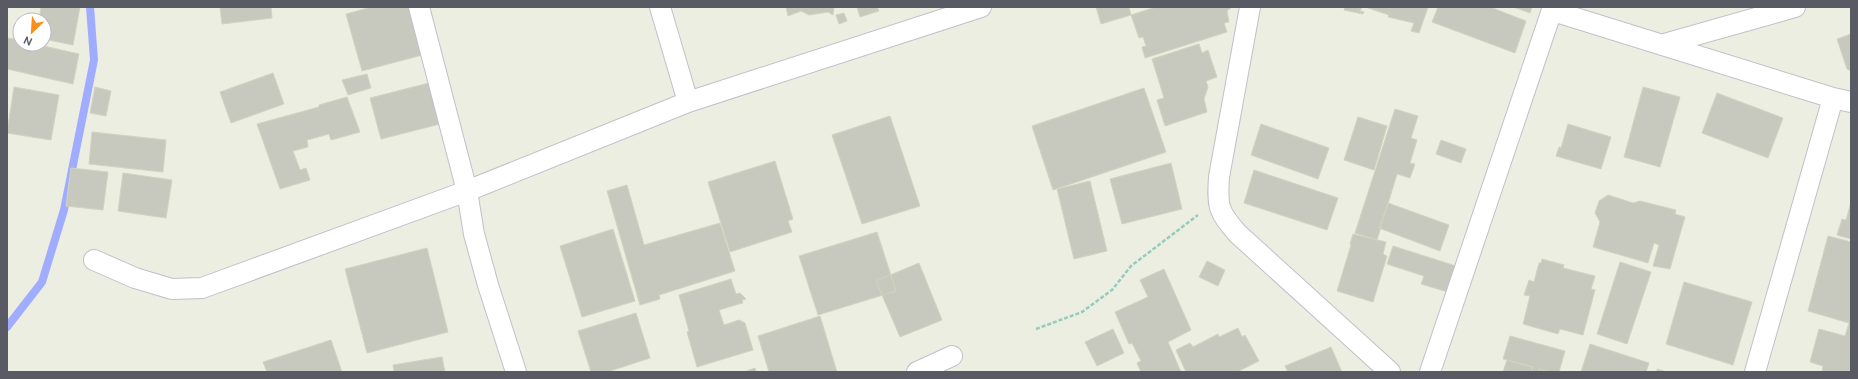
<svg xmlns="http://www.w3.org/2000/svg" width="1858" height="379" font-family="Ubuntu,sans-serif">
  <rect width="100%" height="100%" fill="#ebeee1"/>
  <g fill="none" stroke-linecap="round" stroke-linejoin="round">
    <path stroke="#a0acff" stroke-width="8" d="M 7,327 L 42,282 L 64,210 L 94,60 L 90,7"/>
  </g>
  <path fill="#c8c9be" stroke="#d1d4bf" d="M 41,7 L 80,7 L 73,45 L 44,39 L 44,20 L 39,20 Z
    M 220,7 L 271,7 L 272,18 L 222,24 Z
    M 372,7 L 413,7 L 426,54 L 362,71 L 346,14 Z
    M 786,7 L 834,7 L 833,15 L 828,12 L 809,15 L 801,11 L 788,16 Z
    M 857,7 L 877,7 L 879,11 L 860,17 Z
    M 1096,7 L 1129,7 L 1131,15 L 1101,24 Z
    M 1156,7 L 1232,7 L 1227,11 L 1229,22 L 1224,23 L 1227,32 L 1145,58 L 1142,47 L 1146,46 L 1143,37 L 1139,38 L 1131,15 Z
    M 1345,7 L 1362,7 L 1360,11 L 1364,12 L 1363,14 L 1344,10 Z
    M 1365,7 L 1428,7 L 1419,33 L 1411,31 L 1414,23 L 1388,17 L 1389,15 Z
    M 1438,7 L 1490,7 L 1526,21 L 1515,53 L 1432,22 Z
    M 1513,7 L 1532,7 L 1530,13 Z
    M 844,13 L 847,21 L 839,24 L 836,15 Z
    M 1851,34 L 1851,71 L 1847,69 L 1837,39 Z
    M 7,38 L 20,40 L 20,44 L 35,44 L 79,54 L 73,84 L 7,69 Z
    M 1199,44 L 1202,53 L 1208,50 L 1217,77 L 1206,81 L 1208,87 L 1204,99 L 1207,112 L 1165,126 L 1157,100 L 1164,98 L 1152,59 Z
    M 273,73 L 284,104 L 231,123 L 220,92 Z
    M 367,74 L 371,88 L 348,95 L 342,80 Z
    M 433,82 L 444,123 L 381,139 L 370,98 Z
    M 14,87 L 59,95 L 51,140 L 7,133 Z
    M 95,87 L 111,91 L 106,116 L 90,113 Z
    M 1643,87 L 1680,97 L 1660,167 L 1624,157 Z
    M 1144,88 L 1166,152 L 1053,190 L 1032,126 Z
    M 1717,93 L 1783,118 L 1768,158 L 1702,133 Z
    M 347,97 L 360,132 L 331,140 L 329,134 L 307,140 L 308,147 L 293,151 L 300,170 L 306,168 L 310,180 L 280,189 L 257,124 L 319,107 L 319,105 Z
    M 1395,109 L 1418,116 L 1411,138 L 1417,140 L 1410,163 L 1415,164 L 1410,178 L 1397,174 L 1377,240 L 1355,233 Z
    M 890,116 L 920,206 L 862,224 L 832,135 Z
    M 1358,117 L 1387,126 L 1374,170 L 1344,160 Z
    M 1261,124 L 1329,148 L 1318,179 L 1251,155 Z
    M 1568,124 L 1611,137 L 1601,169 L 1556,156 L 1559,147 L 1561,148 Z
    M 92,132 L 166,140 L 163,172 L 89,164 Z
    M 1441,140 L 1466,149 L 1461,163 L 1436,154 Z
    M 775,161 L 793,219 L 788,221 L 792,232 L 730,252 L 708,182 Z
    M 1171,163 L 1182,209 L 1122,224 L 1110,179 Z
    M 71,168 L 108,172 L 103,210 L 66,206 Z
    M 1254,170 L 1338,198 L 1327,230 L 1244,203 Z
    M 123,173 L 172,180 L 166,218 L 118,211 Z
    M 1090,181 L 1107,251 L 1074,259 L 1057,189 Z
    M 627,185 L 644,245 L 720,223 L 735,271 L 659,295 L 660,299 L 640,305 L 607,191 Z
    M 1608,195 L 1633,203 L 1640,201 L 1676,210 L 1675,214 L 1685,217 L 1670,269 L 1653,266 L 1659,245 L 1654,243 L 1648,263 L 1593,247 L 1600,222 L 1595,213 L 1599,201 Z
    M 1851,202 L 1851,239 L 1837,235 L 1842,219 L 1846,220 Z
    M 1388,203 L 1449,225 L 1440,251 L 1379,228 Z
    M 613,229 L 635,301 L 582,317 L 560,246 Z
    M 877,232 L 896,291 L 818,315 L 799,256 Z
    M 1353,234 L 1386,242 L 1383,254 L 1387,256 L 1373,302 L 1337,291 L 1351,245 L 1350,244 Z
    M 1828,236 L 1851,242 L 1851,372 L 1822,372 L 1823,366 L 1810,362 L 1819,329 L 1845,336 L 1849,323 L 1808,311 Z
    M 1393,246 L 1456,266 L 1448,292 L 1421,284 L 1424,276 L 1387,264 Z
    M 427,248 L 448,332 L 367,353 L 345,269 Z
    M 1542,259 L 1564,265 L 1563,268 L 1595,276 L 1591,289 L 1595,290 L 1583,335 L 1560,329 L 1558,334 L 1523,324 L 1530,296 L 1524,295 L 1529,280 L 1534,282 L 1539,263 L 1541,263 Z
    M 1207,261 L 1225,270 L 1218,286 L 1199,277 Z
    M 1620,262 L 1651,272 L 1627,344 L 1597,334 Z
    M 919,263 L 942,320 L 900,337 L 876,281 Z
    M 1164,269 L 1191,330 L 1168,342 L 1181,372 L 1141,372 L 1137,363 L 1141,361 L 1132,343 L 1129,344 L 1115,312 L 1148,297 L 1140,280 Z
    M 731,279 L 736,294 L 740,293 L 746,299 L 742,300 L 743,303 L 739,304 L 719,310 L 724,325 L 739,320 L 745,323 L 753,350 L 697,367 L 687,332 L 689,331 L 679,295 Z
    M 1684,282 L 1752,302 L 1733,365 L 1666,344 Z
    M 636,313 L 650,358 L 607,372 L 591,372 L 578,331 Z
    M 820,316 L 837,372 L 769,372 L 758,336 Z
    M 1238,328 L 1242,337 L 1245,335 L 1259,361 L 1237,372 L 1186,372 L 1176,350 L 1190,343 L 1193,347 L 1218,334 L 1219,337 Z
    M 1113,329 L 1124,353 L 1097,366 L 1085,342 Z
    M 1510,336 L 1565,351 L 1559,372 L 1550,372 L 1539,369 L 1538,372 L 1531,372 L 1533,367 L 1503,359 Z
    M 331,340 L 342,372 L 267,372 L 263,362 Z
    M 1590,344 L 1649,363 L 1646,372 L 1581,372 Z
    M 1331,347 L 1342,372 L 1288,372 L 1285,366 Z
    M 442,357 L 445,372 L 394,372 L 393,365 Z
    M 1507,360 L 1533,367 L 1531,372 L 1503,372 Z
    M 755,368 L 756,372 L 744,372 Z
    M 1539,369 L 1550,372 L 1538,372 Z
    M 1657,369 L 1667,372 L 1657,372 Z"/>
  <g fill="none" stroke-linecap="round" stroke-linejoin="round">
    <g stroke="#c1c0c9" stroke-width="22">
      <path id="minor" d="M 660,7 L 688,102
        M 1250,7 L 1219,177 C 1217,206 1218,212 1238,234 L 1390,372
        M 1553,11 L 1833,98 L 1851,102
        M 1664,44 L 1795,7
        M 94,260 L 135,278 L 172,289 L 202,288 L 467,191 L 419,7
        M 516,372 L 488,285 L 474,234 L 467,191 L 688,102 L 981,7
        M 917,372 L 952,356
        M 1430,372 L 1553,7
        M 1755,372 L 1833,98"/>
    </g>
    <path stroke="#94ccbd" stroke-width="2.5" stroke-dasharray="4 2" stroke-linecap="butt" d="M 1036,329 L 1082,312 L 1112,290 L 1131,266 L 1198,215"/>
    <use href="#minor" stroke="#fff" stroke-width="20"/>
  </g>
  <rect width="1858" height="379" fill="none" stroke="#5a5a64" stroke-width="16"/>
  <g transform="translate(32 32) rotate(205)"><circle r="19" fill="#ffffff" stroke="#bdbdc1"/>
  <path d="M0-3L7 15L0 10L-7 15Z" fill="#fb8e1a"/>
  <text y="-6" font-size="11" font-weight="bold" text-anchor="middle" fill="#5a5a64">N</text>
  </g>
</svg>
